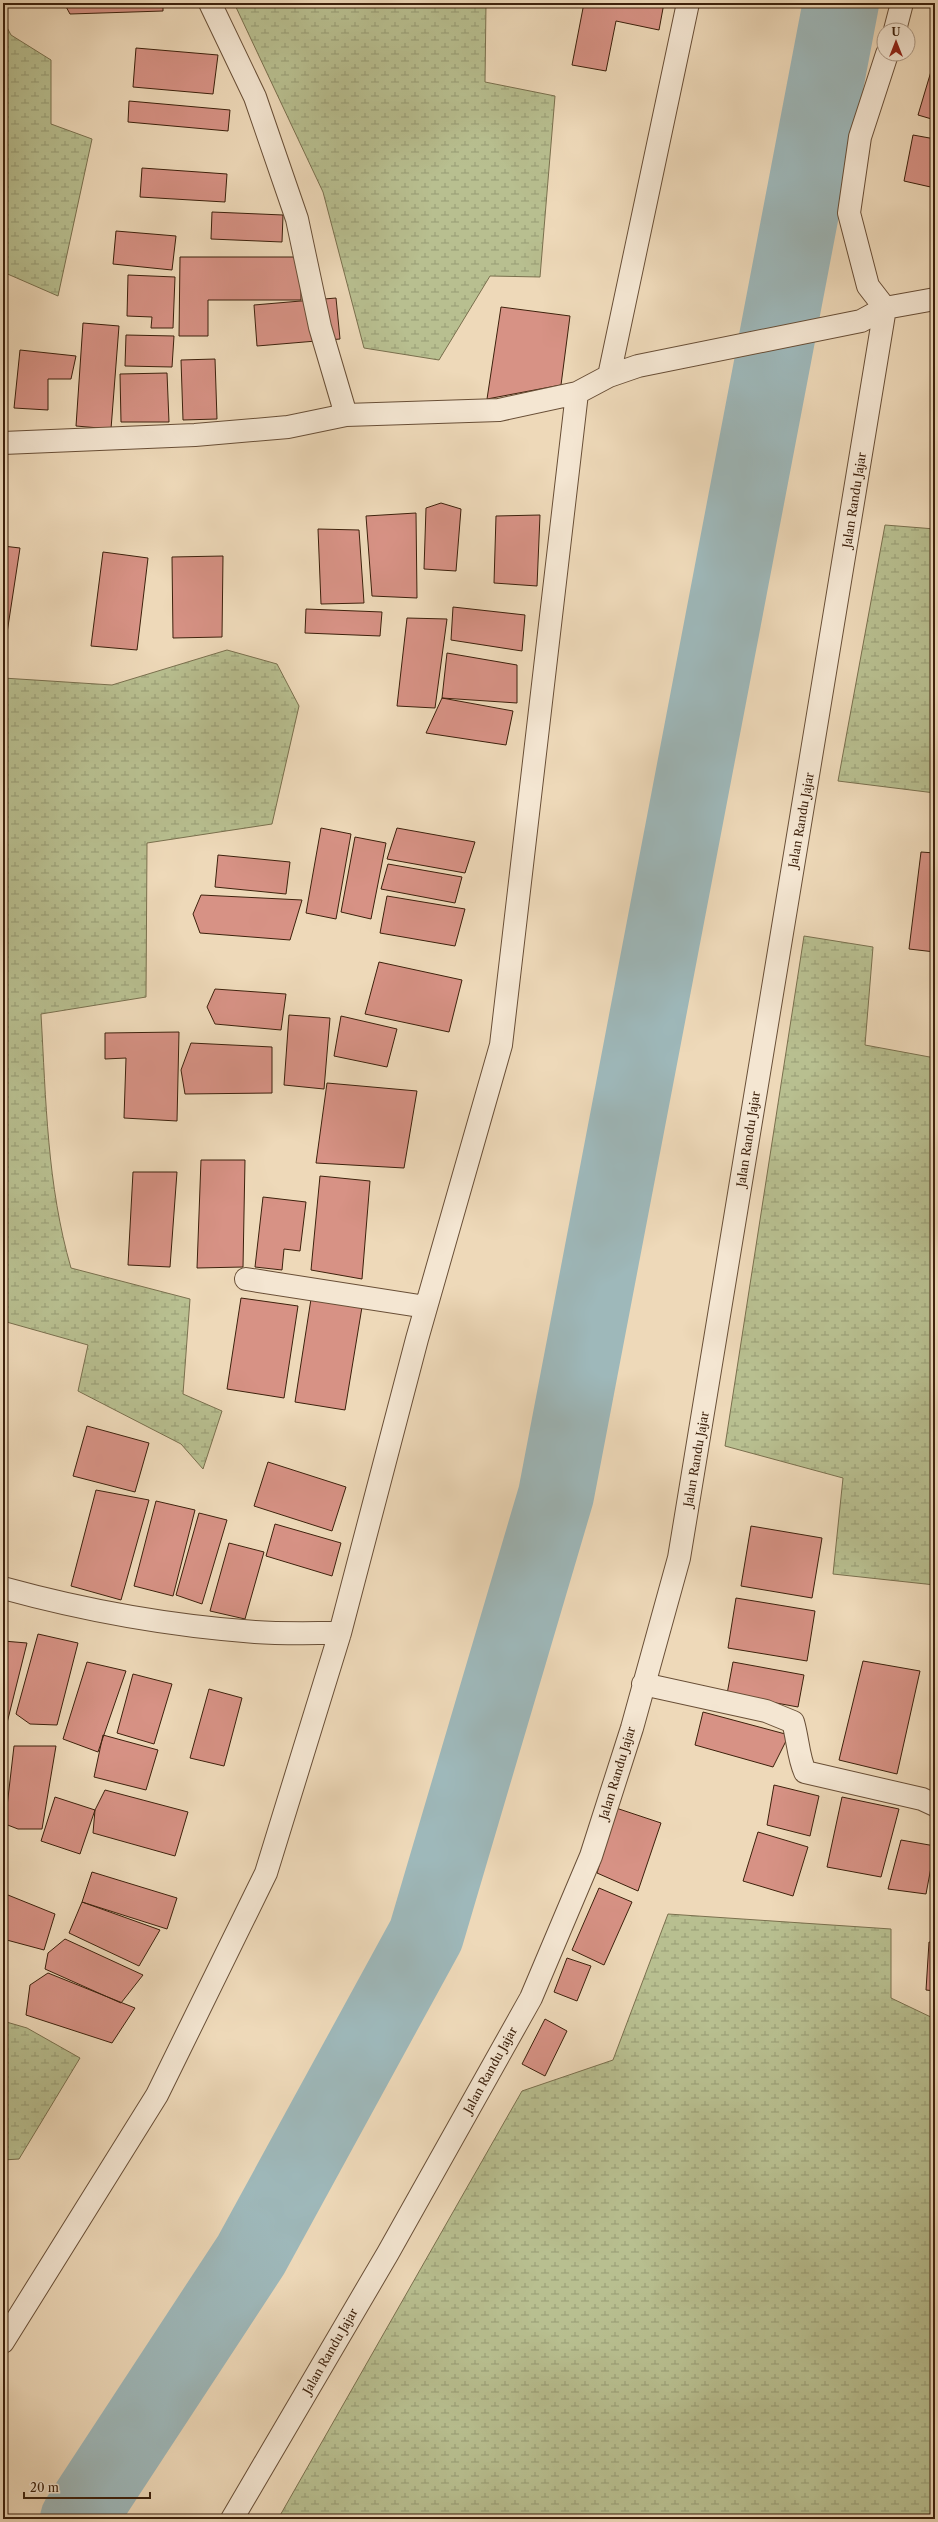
<svg xmlns="http://www.w3.org/2000/svg" width="938" height="2522" font-family="'Libre Caslon Text',serif">
  <defs>
    <pattern id="wetland-marsh" width="20" height="14" patternUnits="userSpaceOnUse"><rect width="20" height="14" fill="#b8bf90"/><path d="M1 5h8M5 5V1M11 12h8M15 12V8" fill="none" stroke="#979b74"/></pattern>
  </defs>
  <rect width="100%" height="100%" fill="#eed9b9"/>
  <filter id="stains"><feTurbulence type="fractalNoise" baseFrequency=".005" numOctaves="4"/><feColorMatrix values="0 0 0 0 .2 0 0 0 0 .09 0 0 0 0 .02 0 0 0 .5 -.17"/></filter>
  <radialGradient id="worn" r=".72"><stop offset=".6" stop-color="#630" stop-opacity="0"/><stop offset="1" stop-color="#630" stop-opacity=".3"/></radialGradient>
  <path fill="url(#wetland-marsh)" stroke="#7a704e" d="M 234,3 L 486,3 L 485,82 L 555,96 L 540,277 L 490,276 L 439,360 L 364,348 L 323,192 Z
    M 3,20 L 11,35 L 51,60 L 51,124 L 92,139 L 58,296 L 3,272 Z
    M 885,525 L 935,529 L 935,793 L 838,781 Z
    M 227,650 L 277,664 L 299,706 L 272,824 L 147,843 L 146,997 L 41,1014 C 46,1100 47,1185 71,1268 L 190,1299 L 183,1394 L 222,1411 L 203,1469 L 181,1444 L 78,1391 L 88,1345 L 3,1321 L 3,678 L 112,685 Z
    M 804,936 L 873,947 L 865,1045 L 935,1058 L 935,1585 L 833,1574 L 843,1478 L 725,1446 Z
    M 668,1914 L 891,1929 L 891,1998 L 935,2019 L 935,2519 L 278,2519 L 522,2091 L 613,2060 Z
    M 3,2021 L 27,2028 L 80,2058 L 19,2159 L 3,2160 Z"/>
  <g fill="none" stroke-linecap="round" stroke-linejoin="round">
    <path stroke="#9eb8ba" stroke-width="76" d="M 78,2519 L 251,2255 L 426,1935 L 556,1495 L 841,3"/>
  </g>
  <path fill="#d79285" stroke="#3d210c" d="M 64,3 L 163,3 L 163,11 L 70,14 Z
    M 584,3 L 664,3 L 659,30 L 616,21 L 606,71 L 572,65 Z
    M 136,48 L 218,55 L 213,94 L 133,87 Z
    M 935,58 L 935,120 L 918,115 Z
    M 129,101 L 230,110 L 228,131 L 128,122 Z
    M 913,135 L 935,139 L 935,188 L 904,181 Z
    M 142,168 L 227,174 L 225,202 L 140,197 Z
    M 212,212 L 283,215 L 282,242 L 211,239 Z
    M 116,231 L 176,236 L 172,270 L 113,264 Z
    M 180,257 L 301,257 L 301,300 L 208,300 L 208,336 L 179,336 Z
    M 128,275 L 175,277 L 173,328 L 151,328 L 152,317 L 127,316 Z
    M 336,298 L 340,339 L 257,346 L 254,305 Z
    M 501,307 L 570,316 L 561,385 L 487,399 Z
    M 83,323 L 119,326 L 111,429 L 76,426 Z
    M 126,335 L 174,336 L 172,367 L 125,366 Z
    M 20,350 L 76,356 L 71,379 L 48,379 L 48,410 L 14,408 Z
    M 215,359 L 217,419 L 183,420 L 181,360 Z
    M 167,373 L 169,422 L 121,422 L 120,374 Z
    M 441,503 L 461,509 L 456,571 L 424,569 L 426,508 Z
    M 416,513 L 417,598 L 372,596 L 366,516 Z
    M 540,515 L 537,586 L 494,583 L 496,516 Z
    M 318,529 L 359,530 L 364,603 L 321,604 Z
    M 3,546 L 20,548 L 7,633 L 3,633 Z
    M 103,552 L 148,558 L 137,650 L 91,646 Z
    M 223,556 L 222,637 L 173,638 L 172,557 Z
    M 453,607 L 525,615 L 522,651 L 451,640 Z
    M 306,609 L 382,612 L 380,636 L 305,633 Z
    M 407,618 L 447,619 L 435,708 L 397,706 Z
    M 447,653 L 517,665 L 517,703 L 442,698 Z
    M 442,698 L 513,711 L 506,745 L 426,733 Z
    M 321,828 L 351,834 L 336,919 L 306,913 Z
    M 397,828 L 475,842 L 465,873 L 387,859 Z
    M 355,837 L 386,843 L 371,919 L 341,912 Z
    M 921,852 L 935,853 L 935,952 L 909,949 Z
    M 218,855 L 290,862 L 286,894 L 215,887 Z
    M 388,864 L 462,877 L 455,903 L 381,889 Z
    M 201,895 L 302,900 L 290,940 L 200,933 L 193,914 Z
    M 387,896 L 465,909 L 455,946 L 380,933 Z
    M 379,962 L 462,980 L 449,1032 L 365,1014 Z
    M 215,989 L 286,994 L 281,1030 L 215,1024 L 207,1007 Z
    M 289,1015 L 330,1018 L 324,1089 L 284,1085 Z
    M 341,1016 L 397,1029 L 387,1067 L 334,1056 Z
    M 179,1032 L 177,1121 L 124,1118 L 126,1058 L 105,1059 L 105,1033 Z
    M 191,1043 L 272,1047 L 272,1093 L 185,1094 L 181,1070 Z
    M 327,1083 L 417,1091 L 404,1168 L 316,1163 Z
    M 201,1160 L 245,1160 L 243,1267 L 197,1268 Z
    M 133,1172 L 177,1172 L 170,1267 L 128,1265 Z
    M 320,1176 L 370,1181 L 362,1279 L 311,1270 Z
    M 263,1197 L 306,1202 L 300,1251 L 284,1249 L 282,1270 L 255,1267 Z
    M 241,1298 L 298,1306 L 284,1398 L 227,1389 Z
    M 311,1299 L 362,1307 L 345,1410 L 295,1402 Z
    M 87,1426 L 149,1443 L 135,1492 L 73,1476 Z
    M 268,1462 L 346,1487 L 332,1531 L 254,1506 Z
    M 96,1490 L 149,1500 L 121,1600 L 71,1586 Z
    M 156,1501 L 195,1510 L 173,1596 L 134,1586 Z
    M 199,1513 L 227,1520 L 202,1604 L 176,1595 Z
    M 275,1524 L 341,1543 L 332,1576 L 266,1556 Z
    M 751,1526 L 822,1538 L 812,1598 L 741,1586 Z
    M 229,1543 L 264,1552 L 245,1619 L 210,1611 Z
    M 736,1598 L 815,1611 L 807,1661 L 728,1648 Z
    M 38,1634 L 78,1643 L 57,1725 L 30,1724 L 16,1714 Z
    M 3,1641 L 27,1643 L 3,1739 Z
    M 863,1661 L 920,1671 L 897,1774 L 839,1760 Z
    M 87,1662 L 126,1671 L 98,1752 L 63,1739 Z
    M 733,1662 L 804,1675 L 798,1707 L 727,1694 Z
    M 133,1674 L 172,1684 L 154,1744 L 117,1733 Z
    M 209,1689 L 242,1698 L 224,1766 L 190,1758 Z
    M 703,1712 L 789,1735 L 773,1767 L 695,1745 Z
    M 103,1735 L 158,1750 L 146,1790 L 94,1777 Z
    M 14,1746 L 56,1746 L 42,1829 L 18,1829 L 5,1824 Z
    M 774,1785 L 819,1796 L 810,1836 L 767,1825 Z
    M 105,1790 L 188,1812 L 175,1856 L 93,1833 L 95,1810 Z
    M 55,1797 L 95,1810 L 80,1854 L 41,1841 Z
    M 842,1797 L 899,1809 L 881,1877 L 827,1867 Z
    M 616,1808 L 661,1823 L 638,1891 L 597,1873 Z
    M 758,1832 L 808,1847 L 793,1896 L 743,1881 Z
    M 901,1840 L 935,1846 L 926,1894 L 888,1889 Z
    M 92,1872 L 177,1898 L 167,1929 L 82,1902 Z
    M 599,1888 L 632,1902 L 604,1965 L 572,1950 Z
    M 3,1893 L 55,1914 L 44,1950 L 3,1939 Z
    M 82,1902 L 160,1930 L 139,1966 L 69,1933 Z
    M 65,1939 L 143,1975 L 121,2003 L 45,1969 L 48,1953 Z
    M 929,1942 L 935,1943 L 935,1991 L 926,1990 Z
    M 567,1958 L 591,1966 L 577,2001 L 554,1992 Z
    M 48,1973 L 135,2008 L 112,2043 L 26,2015 L 30,1985 Z
    M 545,2019 L 567,2031 L 545,2076 L 522,2064 Z"/>
  <g fill="none" stroke-linecap="round" stroke-linejoin="round">
    <g stroke="#694f37" stroke-width="24">
      <path id="minor" d="M 210,3 L 255,97 L 297,219 L 320,327 L 346,415
        M 895,30 L 902,3
        M 885,308 L 868,286 L 849,213 L 860,137 L 887,54
        M 609,376 L 688,3
        M 3,443 L 195,435 L 288,427 L 346,415 L 499,410 L 577,393 L 609,376 L 638,366 L 861,321 L 885,308 L 935,299
        M 246,1279 L 426,1307
        M 3,1588 C 83,1610 172,1626 255,1632 C 283,1634 312,1633 340,1633
        M 643,1684 L 766,1711 L 793,1722 C 798,1739 798,1756 805,1772 L 922,1799 L 935,1805
        M 3,2342 L 157,2095 L 266,1873 L 340,1633 L 417,1339 L 501,1045 L 577,393
        M 232,2519 L 388,2253 L 531,1998 L 591,1856 L 632,1728 L 679,1558 L 885,308"/>
    </g>
    <use href="#minor" stroke="#f4e6d2" stroke-width="22"/>
  </g>
  <g text-anchor="middle" dominant-baseline="central" stroke-width="4" stroke-linejoin="round" paint-order="stroke">
    <g font-size="12" fill="#3d210c" stroke="#f4e6d2">
      <text transform="translate(854 500) rotate(-81)">Jalan Randu Jajar</text>
      <text transform="translate(801 820) rotate(-80)">Jalan Randu Jajar</text>
      <text transform="translate(748 1139) rotate(-81)">Jalan Randu Jajar</text>
      <text transform="translate(696 1459) rotate(-80)">Jalan Randu Jajar</text>
      <text transform="translate(617 1773) rotate(-73)">Jalan Randu Jajar</text>
      <text transform="translate(490 2070) rotate(-61)">Jalan Randu Jajar</text>
      <text transform="translate(330 2351) rotate(-60)">Jalan Randu Jajar</text>
    </g>
  </g>
  <rect width="938" height="2522" fill="none" stroke="#eed9b9" stroke-width="16"/>
  <rect x="4" y="4" width="930" height="2514" fill="none" stroke="#3d210c" stroke-width="2"/>
  <rect x="8" y="8" width="922" height="2506" fill="none" stroke="#3d210c"/>
  <g transform="translate(896 42)"><circle r="19" fill="#f4e6d2" stroke="#ab9783"/>
  <path d="M0-3L7 15L0 10L-7 15Z" fill="#8f2418"/>
  <text y="-6" font-size="11" font-weight="bold" text-anchor="middle" fill="#3d210c">U</text>
  </g>
  <path d="M24 2492v6h126v-6" fill="none" stroke="#3d210c" stroke-width="2"/>
  <text x="30" y="2492" font-size="12" fill="#3d210c" stroke="#f4e6d2" stroke-width="3" paint-order="stroke">20 m</text>
  <rect width="100%" height="100%" filter="url(#stains)"/>
  <rect width="100%" height="100%" fill="url(#worn)"/>
</svg>
